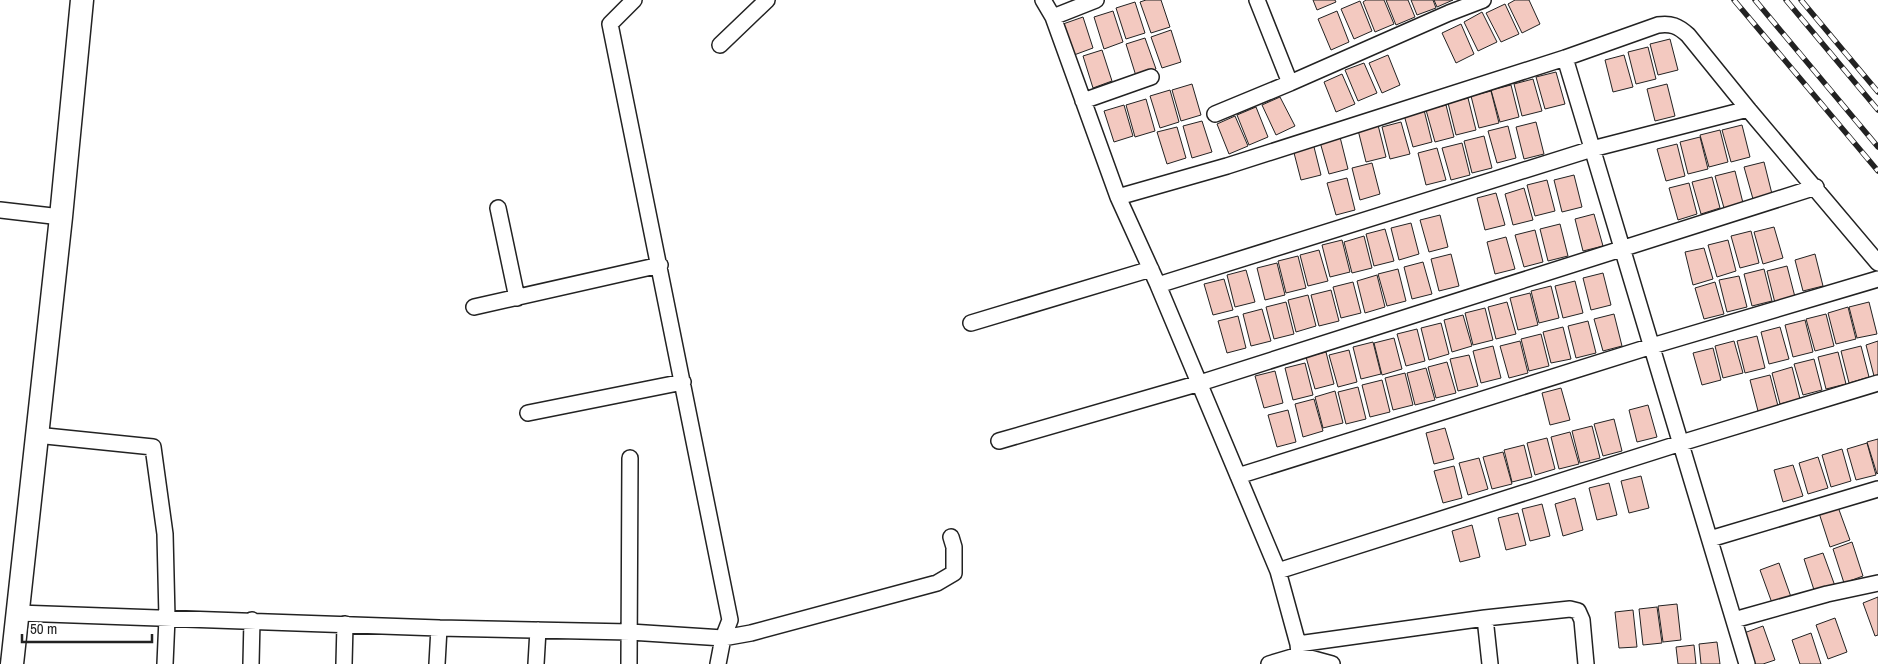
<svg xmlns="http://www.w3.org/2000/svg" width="1878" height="664" font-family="'Archivo Narrow',sans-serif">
  <rect width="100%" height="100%" fill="#fff"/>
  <path fill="#f3c9c0" stroke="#222" d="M 1146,0 L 1161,0 L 1170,27 L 1151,33 L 1140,2 Z
    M 1313,0 L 1335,0 L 1336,2 L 1317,10 Z
    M 1366,0 L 1384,0 L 1394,24 L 1375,32 L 1363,2 Z
    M 1386,0 L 1408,0 L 1415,17 L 1396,25 Z
    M 1411,0 L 1433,0 L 1436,8 L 1417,15 Z
    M 1434,0 L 1453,0 L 1437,7 Z
    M 1515,0 L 1529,0 L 1540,24 L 1522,33 L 1508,4 Z
    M 1360,1 L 1372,31 L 1354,39 L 1341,9 Z
    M 1135,2 L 1145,33 L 1126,39 L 1116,8 Z
    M 1505,4 L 1519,34 L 1501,42 L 1486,13 Z
    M 1113,11 L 1123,42 L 1104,49 L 1094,17 Z
    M 1337,11 L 1349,42 L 1331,50 L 1318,19 Z
    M 1482,12 L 1497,42 L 1478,51 L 1464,22 Z
    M 1083,17 L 1093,48 L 1074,55 L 1063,24 Z
    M 1461,24 L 1474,54 L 1456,63 L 1442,33 Z
    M 1171,30 L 1181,62 L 1162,68 L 1151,37 Z
    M 1145,38 L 1156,69 L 1136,76 L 1126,44 Z
    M 1670,39 L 1678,70 L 1658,75 L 1650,44 Z
    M 1648,47 L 1656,79 L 1636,84 L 1628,52 Z
    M 1102,50 L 1112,81 L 1093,88 L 1083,56 Z
    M 1388,55 L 1400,85 L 1382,93 L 1369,63 Z
    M 1624,55 L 1633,87 L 1613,92 L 1605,60 Z
    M 1364,63 L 1377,93 L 1358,101 L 1345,70 Z
    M 1556,72 L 1565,104 L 1545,109 L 1536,77 Z
    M 1342,74 L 1355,104 L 1336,112 L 1324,82 Z
    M 1533,79 L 1542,111 L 1522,116 L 1514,84 Z
    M 1192,84 L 1201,115 L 1181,121 L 1172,90 Z
    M 1667,84 L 1675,116 L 1655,121 L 1647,89 Z
    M 1511,85 L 1519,117 L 1500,122 L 1491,90 Z
    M 1170,90 L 1179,122 L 1160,128 L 1150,96 Z
    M 1491,91 L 1499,123 L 1479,128 L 1471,96 Z
    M 1280,97 L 1295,126 L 1276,135 L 1262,105 Z
    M 1468,98 L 1476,130 L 1456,135 L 1448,103 Z
    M 1146,99 L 1155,131 L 1135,137 L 1126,105 Z
    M 1124,105 L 1133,136 L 1114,142 L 1104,111 Z
    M 1446,105 L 1454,137 L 1435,142 L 1426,110 Z
    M 1256,107 L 1268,137 L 1249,145 L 1237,115 Z
    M 1424,110 L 1432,142 L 1413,147 L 1404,115 Z
    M 1235,116 L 1248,146 L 1229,154 L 1217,124 Z
    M 1202,121 L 1212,152 L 1192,158 L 1183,126 Z
    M 1401,122 L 1410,154 L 1390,159 L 1382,127 Z
    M 1536,122 L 1544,154 L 1524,159 L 1516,127 Z
    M 1378,125 L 1386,157 L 1366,162 L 1358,130 Z
    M 1742,125 L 1750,157 L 1731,162 L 1722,130 Z
    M 1508,126 L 1516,158 L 1497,163 L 1488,131 Z
    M 1177,127 L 1186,158 L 1167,164 L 1157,132 Z
    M 1720,130 L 1728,162 L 1709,167 L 1700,135 Z
    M 1484,136 L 1492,168 L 1472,173 L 1464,141 Z
    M 1340,137 L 1348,169 L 1329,174 L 1320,142 Z
    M 1700,137 L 1708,169 L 1688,174 L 1680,142 Z
    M 1313,143 L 1321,175 L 1301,180 L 1293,149 Z
    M 1462,143 L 1470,175 L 1451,180 L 1442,148 Z
    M 1677,144 L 1685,176 L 1666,181 L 1657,149 Z
    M 1437,148 L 1446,180 L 1426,185 L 1418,153 Z
    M 1764,162 L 1772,194 L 1753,199 L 1744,167 Z
    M 1372,163 L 1380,194 L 1360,200 L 1352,168 Z
    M 1735,171 L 1743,203 L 1724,208 L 1715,176 Z
    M 1574,175 L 1582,207 L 1562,212 L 1554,180 Z
    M 1712,177 L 1720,208 L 1701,214 L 1692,182 Z
    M 1347,178 L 1355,210 L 1336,215 L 1327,183 Z
    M 1547,180 L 1555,211 L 1535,216 L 1527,185 Z
    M 1689,183 L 1697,214 L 1678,220 L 1669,188 Z
    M 1524,188 L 1533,220 L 1513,225 L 1505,194 Z
    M 1496,193 L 1505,225 L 1485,230 L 1477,198 Z
    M 1594,214 L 1603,246 L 1583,251 L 1575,219 Z
    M 1440,215 L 1448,247 L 1429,252 L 1420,220 Z
    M 1411,223 L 1419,254 L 1399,260 L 1391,228 Z
    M 1560,224 L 1568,256 L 1548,261 L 1540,229 Z
    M 1774,227 L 1783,258 L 1763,264 L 1754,232 Z
    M 1385,229 L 1394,261 L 1374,266 L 1366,234 Z
    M 1535,230 L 1543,262 L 1524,267 L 1515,235 Z
    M 1751,231 L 1759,263 L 1740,268 L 1731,236 Z
    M 1364,236 L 1372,268 L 1352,273 L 1344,242 Z
    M 1506,237 L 1515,269 L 1495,274 L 1487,242 Z
    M 1342,240 L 1350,272 L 1330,277 L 1322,245 Z
    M 1728,240 L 1736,271 L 1717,277 L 1708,245 Z
    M 1704,248 L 1713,279 L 1693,285 L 1685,252 Z
    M 1319,250 L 1328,281 L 1308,286 L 1300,255 Z
    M 1451,254 L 1459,286 L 1439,291 L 1431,259 Z
    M 1815,254 L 1823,286 L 1803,291 L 1795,260 Z
    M 1298,256 L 1306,288 L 1286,293 L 1278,261 Z
    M 1423,262 L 1432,294 L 1412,299 L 1404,267 Z
    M 1277,263 L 1285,295 L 1265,300 L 1257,268 Z
    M 1787,266 L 1795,297 L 1775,303 L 1767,271 Z
    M 1398,269 L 1406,301 L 1387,306 L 1378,274 Z
    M 1764,269 L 1772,301 L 1752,306 L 1744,274 Z
    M 1246,270 L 1255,302 L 1235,307 L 1227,275 Z
    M 1603,273 L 1611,305 L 1591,310 L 1583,278 Z
    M 1377,275 L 1385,307 L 1365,313 L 1357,281 Z
    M 1739,276 L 1747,307 L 1727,312 L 1719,280 Z
    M 1224,279 L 1233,310 L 1213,315 L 1204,284 Z
    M 1575,281 L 1583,313 L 1563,318 L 1555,286 Z
    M 1353,282 L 1361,313 L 1341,318 L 1333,287 Z
    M 1715,282 L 1724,314 L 1704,319 L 1695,288 Z
    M 1551,286 L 1559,318 L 1539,323 L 1531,291 Z
    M 1331,290 L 1339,321 L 1319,326 L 1311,295 Z
    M 1530,293 L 1538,325 L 1518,330 L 1510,298 Z
    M 1308,295 L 1316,326 L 1296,332 L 1288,300 Z
    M 1286,302 L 1294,334 L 1274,339 L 1266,307 Z
    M 1507,302 L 1516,334 L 1496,339 L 1488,307 Z
    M 1869,302 L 1877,334 L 1857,338 L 1849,307 Z
    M 1848,307 L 1856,339 L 1836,344 L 1828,313 Z
    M 1485,308 L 1493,340 L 1473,345 L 1465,313 Z
    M 1262,309 L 1271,341 L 1251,346 L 1243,314 Z
    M 1614,314 L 1622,346 L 1603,351 L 1594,319 Z
    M 1826,314 L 1834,346 L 1815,351 L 1806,319 Z
    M 1463,315 L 1472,346 L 1452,352 L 1444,320 Z
    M 1238,316 L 1246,348 L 1227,353 L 1218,321 Z
    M 1805,320 L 1813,352 L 1793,357 L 1785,325 Z
    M 1588,321 L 1596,353 L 1576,358 L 1568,326 Z
    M 1441,323 L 1449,354 L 1429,360 L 1421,328 Z
    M 1563,327 L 1571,359 L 1551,363 L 1543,332 Z
    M 1780,327 L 1789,359 L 1769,364 L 1761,332 Z
    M 1417,329 L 1425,361 L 1406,366 L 1397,334 Z
    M 1541,334 L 1549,366 L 1529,371 L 1521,339 Z
    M 1757,336 L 1765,368 L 1745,373 L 1737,341 Z
    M 1394,338 L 1402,369 L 1382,375 L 1374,343 Z
    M 1520,341 L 1528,373 L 1509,378 L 1500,346 Z
    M 1734,341 L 1743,373 L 1723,378 L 1715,346 Z
    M 1878,341 L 1878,375 L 1874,376 L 1866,345 Z
    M 1373,342 L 1381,374 L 1361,379 L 1353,347 Z
    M 1493,346 L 1501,378 L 1481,383 L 1473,351 Z
    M 1861,346 L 1869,377 L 1849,383 L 1841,351 Z
    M 1713,348 L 1721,380 L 1702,385 L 1693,353 Z
    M 1349,350 L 1357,382 L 1338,387 L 1329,355 Z
    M 1326,352 L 1334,384 L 1315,389 L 1306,357 Z
    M 1838,352 L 1846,384 L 1826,389 L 1818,357 Z
    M 1469,355 L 1478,386 L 1458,391 L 1450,359 Z
    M 1814,359 L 1822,390 L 1803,395 L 1794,364 Z
    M 1447,362 L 1456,393 L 1436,398 L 1428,367 Z
    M 1305,363 L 1313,395 L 1293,400 L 1285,368 Z
    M 1792,367 L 1800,399 L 1780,404 L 1772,373 Z
    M 1426,368 L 1435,400 L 1415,405 L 1407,373 Z
    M 1275,371 L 1283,403 L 1264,408 L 1255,376 Z
    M 1405,373 L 1413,405 L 1393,410 L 1385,378 Z
    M 1770,375 L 1778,406 L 1758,411 L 1750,380 Z
    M 1382,380 L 1390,412 L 1370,417 L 1362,385 Z
    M 1358,387 L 1366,419 L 1346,424 L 1338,392 Z
    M 1561,388 L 1570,420 L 1550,425 L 1542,393 Z
    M 1335,391 L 1343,423 L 1323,428 L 1315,397 Z
    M 1314,399 L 1323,431 L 1303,437 L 1295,404 Z
    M 1648,405 L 1657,437 L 1637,442 L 1629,410 Z
    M 1288,410 L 1296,442 L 1277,447 L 1268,415 Z
    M 1614,419 L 1622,451 L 1603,456 L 1594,424 Z
    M 1592,426 L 1600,458 L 1580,463 L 1572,431 Z
    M 1445,428 L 1454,459 L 1434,464 L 1426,433 Z
    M 1570,432 L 1579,464 L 1559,469 L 1551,437 Z
    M 1547,438 L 1555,469 L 1535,475 L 1527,443 Z
    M 1878,439 L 1878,473 L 1877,474 L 1867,442 Z
    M 1867,443 L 1876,475 L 1856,480 L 1847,449 Z
    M 1524,445 L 1532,477 L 1512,482 L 1504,450 Z
    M 1842,449 L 1851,481 L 1831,487 L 1822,455 Z
    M 1503,452 L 1512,484 L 1492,489 L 1483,457 Z
    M 1818,457 L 1828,488 L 1808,494 L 1799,463 Z
    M 1479,458 L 1488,489 L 1468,495 L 1459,463 Z
    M 1793,465 L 1803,496 L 1783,502 L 1774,470 Z
    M 1454,466 L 1462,498 L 1443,503 L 1434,471 Z
    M 1641,476 L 1649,508 L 1629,513 L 1621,481 Z
    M 1609,483 L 1617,515 L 1597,520 L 1589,488 Z
    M 1575,498 L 1583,530 L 1563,536 L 1555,504 Z
    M 1542,504 L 1550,536 L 1530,541 L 1522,509 Z
    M 1838,507 L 1850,540 L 1830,547 L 1819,513 Z
    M 1518,513 L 1526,545 L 1506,550 L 1498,518 Z
    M 1472,525 L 1480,557 L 1460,562 L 1452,531 Z
    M 1852,542 L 1863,576 L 1844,583 L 1833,549 Z
    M 1823,553 L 1835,586 L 1815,593 L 1804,559 Z
    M 1779,563 L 1791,597 L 1772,603 L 1760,570 Z
    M 1878,597 L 1878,635 L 1875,636 L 1863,603 Z
    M 1677,604 L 1681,640 L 1663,642 L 1658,606 Z
    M 1657,607 L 1662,643 L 1643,645 L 1639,609 Z
    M 1633,610 L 1637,647 L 1619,648 L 1615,612 Z
    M 1835,618 L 1847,652 L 1828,659 L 1816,625 Z
    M 1763,626 L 1775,660 L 1763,664 L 1755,664 L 1744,633 Z
    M 1811,633 L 1821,664 L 1800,664 L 1792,640 Z
    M 1717,642 L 1720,664 L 1701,664 L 1699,644 Z
    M 1694,645 L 1696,664 L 1678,664 L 1676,647 Z"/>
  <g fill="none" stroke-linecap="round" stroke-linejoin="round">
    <g stroke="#222" stroke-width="18">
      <path id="street" d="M 634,0 L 610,24 L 730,620 L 723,638 L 718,664
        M 1043,0 L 1053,17 L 1118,197 L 1158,285 L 1278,571 L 1298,644 L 1300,664
        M 1257,0 L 1290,83 L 1449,13 L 1483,0
        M 1053,17 L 1096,0
        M 720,45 L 767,0
        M 1565,58 L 1747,664
        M 1083,101 L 1151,77
        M 1215,114 L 1290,83
        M 1118,197 L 1227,166 L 1565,58 L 1658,25 C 1671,23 1678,26 1688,35 L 1748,109 L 1878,263
        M 498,208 L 517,298
        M 0,210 L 61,217
        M 1158,285 L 1592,149 L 1748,109
        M 474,307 L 660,265
        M 971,323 L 1151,269
        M 528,413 L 683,382
        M 36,435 L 153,447 L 165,534 L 167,618 L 165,664
        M 999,441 L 1200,383 L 1816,187
        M 1238,476 L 1652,346 L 1878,279
        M 1710,539 L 1878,489
        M 1278,571 L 1681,443 L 1878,383
        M 18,613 L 439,628 L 630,632 L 723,638 L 751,633 L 937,583 L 954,573 L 954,547 L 951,537
        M 1485,618 L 1490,664
        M 1734,620 L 1827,594 L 1878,583
        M 1298,644 L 1485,618 L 1570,609 L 1578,611 L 1582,620 L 1586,664
        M 251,664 L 252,620
        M 344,664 L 345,624
        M 437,664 L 439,628
        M 536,664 L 538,630
        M 629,664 L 630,458
        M 1269,664 L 1299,655 L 1332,664"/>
    </g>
    <g stroke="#222" stroke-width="25">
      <path id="secondary" d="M 12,664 L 61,217 L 82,0"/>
    </g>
    <use href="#street" stroke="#fff" stroke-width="15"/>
    <use href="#secondary" stroke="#fff" stroke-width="22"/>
    <g stroke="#222" stroke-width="5.5">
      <path id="rail" d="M 1734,0 L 1878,171
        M 1755,0 L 1878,147
        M 1786,0 L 1878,110
        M 1801,0 L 1878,92"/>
    </g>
    <use href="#rail" stroke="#fff" stroke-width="4" stroke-dasharray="11" stroke-linecap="butt"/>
  </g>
  <path d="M22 634v8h130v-8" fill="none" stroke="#222222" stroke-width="2.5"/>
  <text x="30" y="634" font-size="15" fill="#222222" stroke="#ffffff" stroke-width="4" paint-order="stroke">50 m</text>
</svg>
